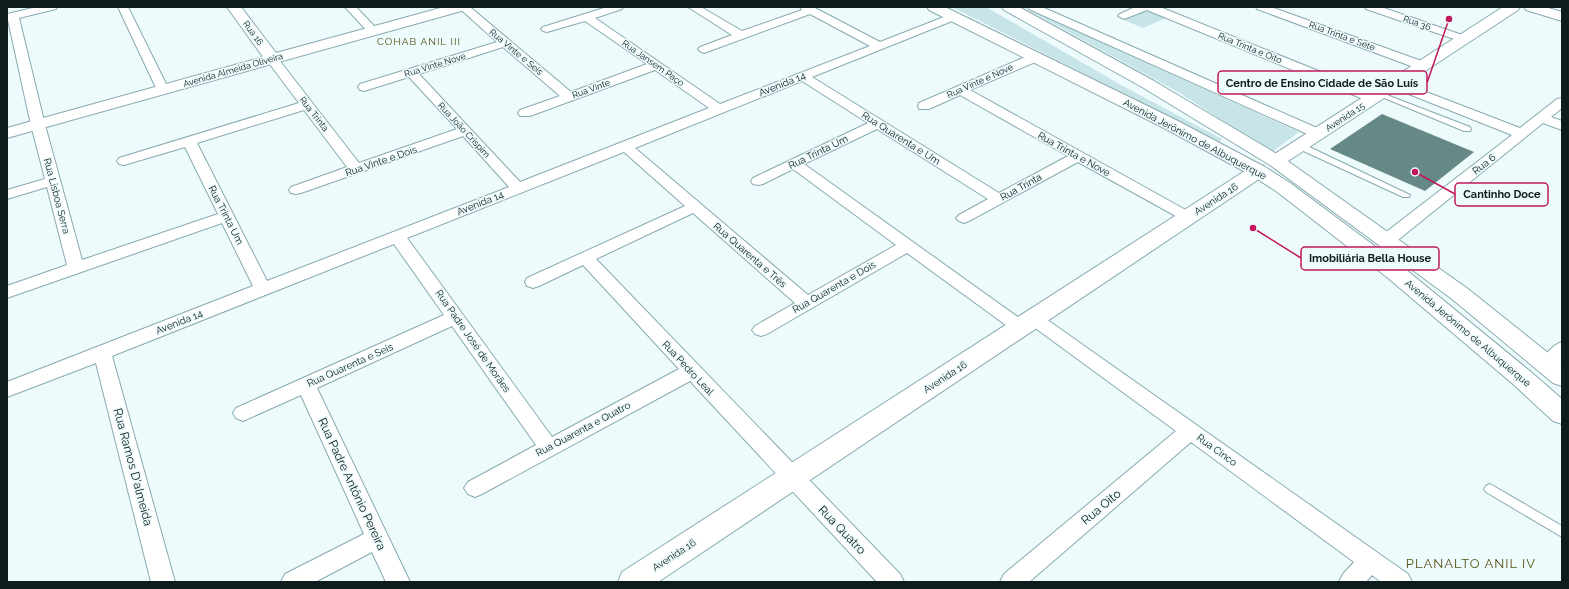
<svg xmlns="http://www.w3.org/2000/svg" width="1569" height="589" font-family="Raleway,sans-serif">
  <rect width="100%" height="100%" fill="#edfbfd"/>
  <path fill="#c7e4e8" d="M 952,7 L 986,7 L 1121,85 L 1222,139 L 1220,142 Z
    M 1023,7 L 1299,132 L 1272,152 L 1178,92 Z
    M 1149,9 L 1168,17 L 1143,28 L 1124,20 Z"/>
  <path fill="#678985" d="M 1382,114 L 1474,152 L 1425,191 L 1330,149 Z"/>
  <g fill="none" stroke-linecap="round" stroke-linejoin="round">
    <g stroke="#87aab0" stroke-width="2">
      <path id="lane" d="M 1379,92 L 1470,127 L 1471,129 L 1470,131 L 1464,131 L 1377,95 L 1377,93 Z
        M 1297,144 L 1303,144 L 1410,195 L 1409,197 L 1403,197 L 1297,148 Z
        M 1490,484 L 1562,526 L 1562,537 L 1486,492 L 1484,489 L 1486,486 Z"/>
    </g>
    <g stroke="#87aab0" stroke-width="2">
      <path id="street" d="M 37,7 L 57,7 L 56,9 L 19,18 L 45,125 L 82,260 L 218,214 L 185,147 L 124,165 L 119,164 L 117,161 L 119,158 L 299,103 L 266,59 L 268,56 L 276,56 L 359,163 L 457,129 L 409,77 L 364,91 L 360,90 L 358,87 L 360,84 L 497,42 L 458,7 L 470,7 L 571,92 L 647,64 L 585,21 L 547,32 L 543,31 L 541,29 L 543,27 L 607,7 L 623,7 L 622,9 L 595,18 L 720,104 L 870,46 L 810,14 L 704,53 L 700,51 L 698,49 L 700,47 L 732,35 L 688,7 L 701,7 L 742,31 L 802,10 L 800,7 L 815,8 L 880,42 L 949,15 L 957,15 L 959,17 L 957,19 L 812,77 L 999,193 L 1068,156 L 960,95 L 929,109 L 919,109 L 918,106 L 919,103 L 1032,54 L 1040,54 L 1042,57 L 1040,60 L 970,90 L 1193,214 L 1196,217 L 1193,220 L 1188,222 L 1183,220 L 1078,162 L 969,221 L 964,223 L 959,221 L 956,218 L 959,215 L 988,199 L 877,129 L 804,164 L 1026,323 L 1029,327 L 1026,331 L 1020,333 L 1014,331 L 907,253 L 767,334 L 761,336 L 755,334 L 752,330 L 755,326 L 795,303 L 693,213 L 596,259 L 900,574 L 904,582 L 877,582 L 690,381 L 482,494 L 475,497 L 468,494 L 464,488 L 468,482 L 536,445 L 452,326 L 317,388 L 410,582 L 386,582 L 372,552 L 315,582 L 281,582 L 285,574 L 364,534 L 301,395 L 243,421 L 236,418 L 233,413 L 236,408 L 444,315 L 394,244 L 112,356 L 175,582 L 151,582 L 96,363 L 7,397 L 7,382 L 253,286 L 222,223 L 7,298 L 7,286 L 67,265 L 47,187 L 7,199 L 7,190 L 45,179 L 31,125 L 8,20 L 7,20 L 7,14 ZM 503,47 L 560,96 L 520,110 L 518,113 L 520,116 L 530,116 L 655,70 L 709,108 L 520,182 L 419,74 ZM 802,81 L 868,123 L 753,178 L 751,181 L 753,184 L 758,185 L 763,184 L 793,169 L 896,245 L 808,295 L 635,148 ZM 304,110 L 347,167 L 291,187 L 289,190 L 291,193 L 296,194 L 301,193 L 463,136 L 509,187 L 267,281 L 197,143 ZM 624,152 L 685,206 L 527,278 L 525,282 L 527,286 L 533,288 L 539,286 L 583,265 L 679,369 L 552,437 L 407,238 Z
        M 118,7 L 128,7 L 169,90 L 167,93 L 159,93 L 157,90 Z
        M 345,7 L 356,7 L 377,29 L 379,31 L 377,33 L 369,33 Z
        M 1028,7 L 1042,7 L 1324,131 L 1326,134 L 1324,137 L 1314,137 L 1029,9 Z
        M 1135,7 L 1160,7 L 1378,95 L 1379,98 L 1378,101 L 1368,101 L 1147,10 L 1124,19 L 1118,16 L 1120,14 Z
        M 1256,7 L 1271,7 L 1427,63 L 1429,66 L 1427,69 L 1419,69 L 1257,9 Z
        M 1365,7 L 1381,7 L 1468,37 L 1470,39 L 1468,41 L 1460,41 L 1366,9 Z
        M 1395,80 L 1520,128 L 1557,99 L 1562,98 L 1562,108 L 1551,117 L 1562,121 L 1562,130 L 1543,123 L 1393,244 L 1387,245 L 1381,244 L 1379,240 L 1381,236 L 1512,135 L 1391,87 L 1389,84 L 1391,81 Z
        M 1033,312 L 1039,314 L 1378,553 L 1408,574 L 1412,582 L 1381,582 L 1372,575 L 1366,582 L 1339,582 L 1343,574 L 1354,562 L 1191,442 L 1029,582 L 1000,582 L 1004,574 L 1176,431 L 1027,322 L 1024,318 L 1027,314 Z
        M 1562,342 L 1562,361 C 1555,369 1552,373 1541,370 L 1539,365 C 1544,356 1552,345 1562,342 Z"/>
    </g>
    <g stroke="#87aab0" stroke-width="2">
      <path id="secondary" d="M 227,7 L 241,7 L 276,53 L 444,7 L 467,7 L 465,10 L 7,138 L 7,128 L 263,57 Z
        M 1503,7 L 1520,7 L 1518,10 L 1282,165 L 1276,166 L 1270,165 L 1267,161 L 1270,157 Z
        M 1524,7 L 1545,7 L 1562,12 L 1562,21 L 1526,10 Z
        M 1258,165 L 1265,167 L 1267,171 L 1265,175 L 658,582 L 618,582 L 622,572 L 1251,167 Z"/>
    </g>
    <g stroke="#87aab0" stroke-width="2">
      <path id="primary" d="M 927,7 L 945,7 L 1176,120 L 1265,167 L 1290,183 L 1404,268 L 1531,372 L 1562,399 L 1562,424 L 1553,421 L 1513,384 L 1388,278 L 1276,191 L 1251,175 L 1164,128 L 929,10 Z
        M 1002,7 L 1019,7 L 1154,81 L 1282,157 L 1468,289 L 1562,364 L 1562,386 L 1553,383 L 1452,299 L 1270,165 L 1142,87 L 1004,10 Z"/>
    </g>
    <use href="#lane" fill="#fff" fill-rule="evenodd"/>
    <use href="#street" fill="#fff" fill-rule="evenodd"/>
    <use href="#secondary" fill="#fff" fill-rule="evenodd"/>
    <use href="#primary" fill="#fff" fill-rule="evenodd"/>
  </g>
  <g text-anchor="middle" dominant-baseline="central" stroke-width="3" stroke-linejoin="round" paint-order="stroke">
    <g font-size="9" fill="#0e1c1e" stroke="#edfbfd">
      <text transform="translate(1417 23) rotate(19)">Rua 36</text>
      <text transform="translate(253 33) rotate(54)">Rua 16</text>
      <text transform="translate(1342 36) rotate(20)">Rua Trinta e Sete</text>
      <text transform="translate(1250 48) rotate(22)">Rua Trinta e Oito</text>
      <text transform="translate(516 52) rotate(40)">Rua Vinte e Seis</text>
      <text transform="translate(653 63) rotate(35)">Rua Jansem Paço</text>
      <text transform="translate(435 65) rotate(-17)">Rua Vinte Nove</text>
      <text transform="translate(233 70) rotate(-16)">Avenida Almeida Oliveira</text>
      <text transform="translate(980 81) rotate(-24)">Rua Vinte e Nove</text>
      <text transform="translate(591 89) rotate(-20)">Rua Vinte</text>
      <text transform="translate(314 114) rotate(52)">Rua Trinta</text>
      <text transform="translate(1345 117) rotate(-33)">Avenida 15</text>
      <text transform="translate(464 130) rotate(47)">Rua João Crispim</text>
    </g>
    <g font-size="10" letter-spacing="1" fill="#574f11" stroke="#edfbfd">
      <text x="419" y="41">COHAB ANIL III</text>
    </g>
    <g font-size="10" fill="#0e1c1e" stroke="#edfbfd">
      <text transform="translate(782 84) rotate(-22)">Avenida 14</text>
      <text transform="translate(901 138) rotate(32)">Rua Quarenta e Um</text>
      <text transform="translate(1195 139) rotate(28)">Avenida Jerônimo de Albuquerque</text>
      <text transform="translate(818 152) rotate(-26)">Rua Trinta Um</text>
      <text transform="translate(1074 154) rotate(29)">Rua Trinta e Nove</text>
      <text transform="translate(381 161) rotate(-19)">Rua Vinte e Dois</text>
      <text transform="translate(1484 164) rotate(-38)">Rua 6</text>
      <text transform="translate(1021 187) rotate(-29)">Rua Trinta</text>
      <text transform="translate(57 196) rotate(75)">Rua Lisboa Serra</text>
      <text transform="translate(1216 199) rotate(-33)">Avenida 16</text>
      <text transform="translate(480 203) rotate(-22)">Avenida 14</text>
      <text transform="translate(226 215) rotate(63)">Rua Trinta Um</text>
      <text transform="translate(750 255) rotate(41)">Rua Quarenta e Três</text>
      <text transform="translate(834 287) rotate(-30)">Rua Quarenta e Dois</text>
      <text transform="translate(179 322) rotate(-22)">Avenida 14</text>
      <text transform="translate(1468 333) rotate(40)">Avenida Jerônimo de Albuquerque</text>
      <text transform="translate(473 341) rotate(55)">Rua Padre José de Morães</text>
      <text transform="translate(350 365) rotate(-24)">Rua Quarenta e Seis</text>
      <text transform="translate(688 368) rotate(47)">Rua Pedro Leal</text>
      <text transform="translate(945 377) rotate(-33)">Avenida 16</text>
      <text transform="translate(583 429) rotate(-28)">Rua Quarenta e Quatro</text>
      <text transform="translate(1217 450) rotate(36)">Rua Cinco</text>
      <text transform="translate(674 555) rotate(-33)">Avenida 16</text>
    </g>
    <g font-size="12" fill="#0e1c1e" stroke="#edfbfd">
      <text transform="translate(133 467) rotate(75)">Rua Ramos D'almeida</text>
      <text transform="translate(352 484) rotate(65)">Rua Padre Antônio Pereira</text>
      <text transform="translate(1101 507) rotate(-40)">Rua Oito</text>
      <text transform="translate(842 530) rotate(46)">Rua Quatro</text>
    </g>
    <g font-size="13" letter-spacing="1" fill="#574f11" stroke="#edfbfd">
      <text x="1471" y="563">PLANALTO ANIL IV</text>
    </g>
  </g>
  <path fill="none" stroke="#c2185b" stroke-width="1.5" d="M1449 19L1427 83M1415 172L1455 194M1253 228L1301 258"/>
  <g fill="#c2185b" stroke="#edfbfd" stroke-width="1.5">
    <circle cx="1449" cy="19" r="4"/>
    <circle cx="1415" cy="172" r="4"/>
    <circle cx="1253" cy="228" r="4"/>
  </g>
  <g fill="#edfbfd" stroke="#c2185b" stroke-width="1.5">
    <rect x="1218" y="71" width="209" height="23" rx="4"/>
    <rect x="1455" y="183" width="93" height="23" rx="4"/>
    <rect x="1301" y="247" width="138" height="23" rx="4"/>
  </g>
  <g font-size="11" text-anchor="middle" font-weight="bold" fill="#0e1c1e">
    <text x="1322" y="87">Centro de Ensino Cidade de São Luís</text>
    <text x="1502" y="198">Cantinho Doce</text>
    <text x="1370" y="262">Imobiliária Bella House</text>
  </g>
  <rect width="1569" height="589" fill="none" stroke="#0e1c1e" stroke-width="16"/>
</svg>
